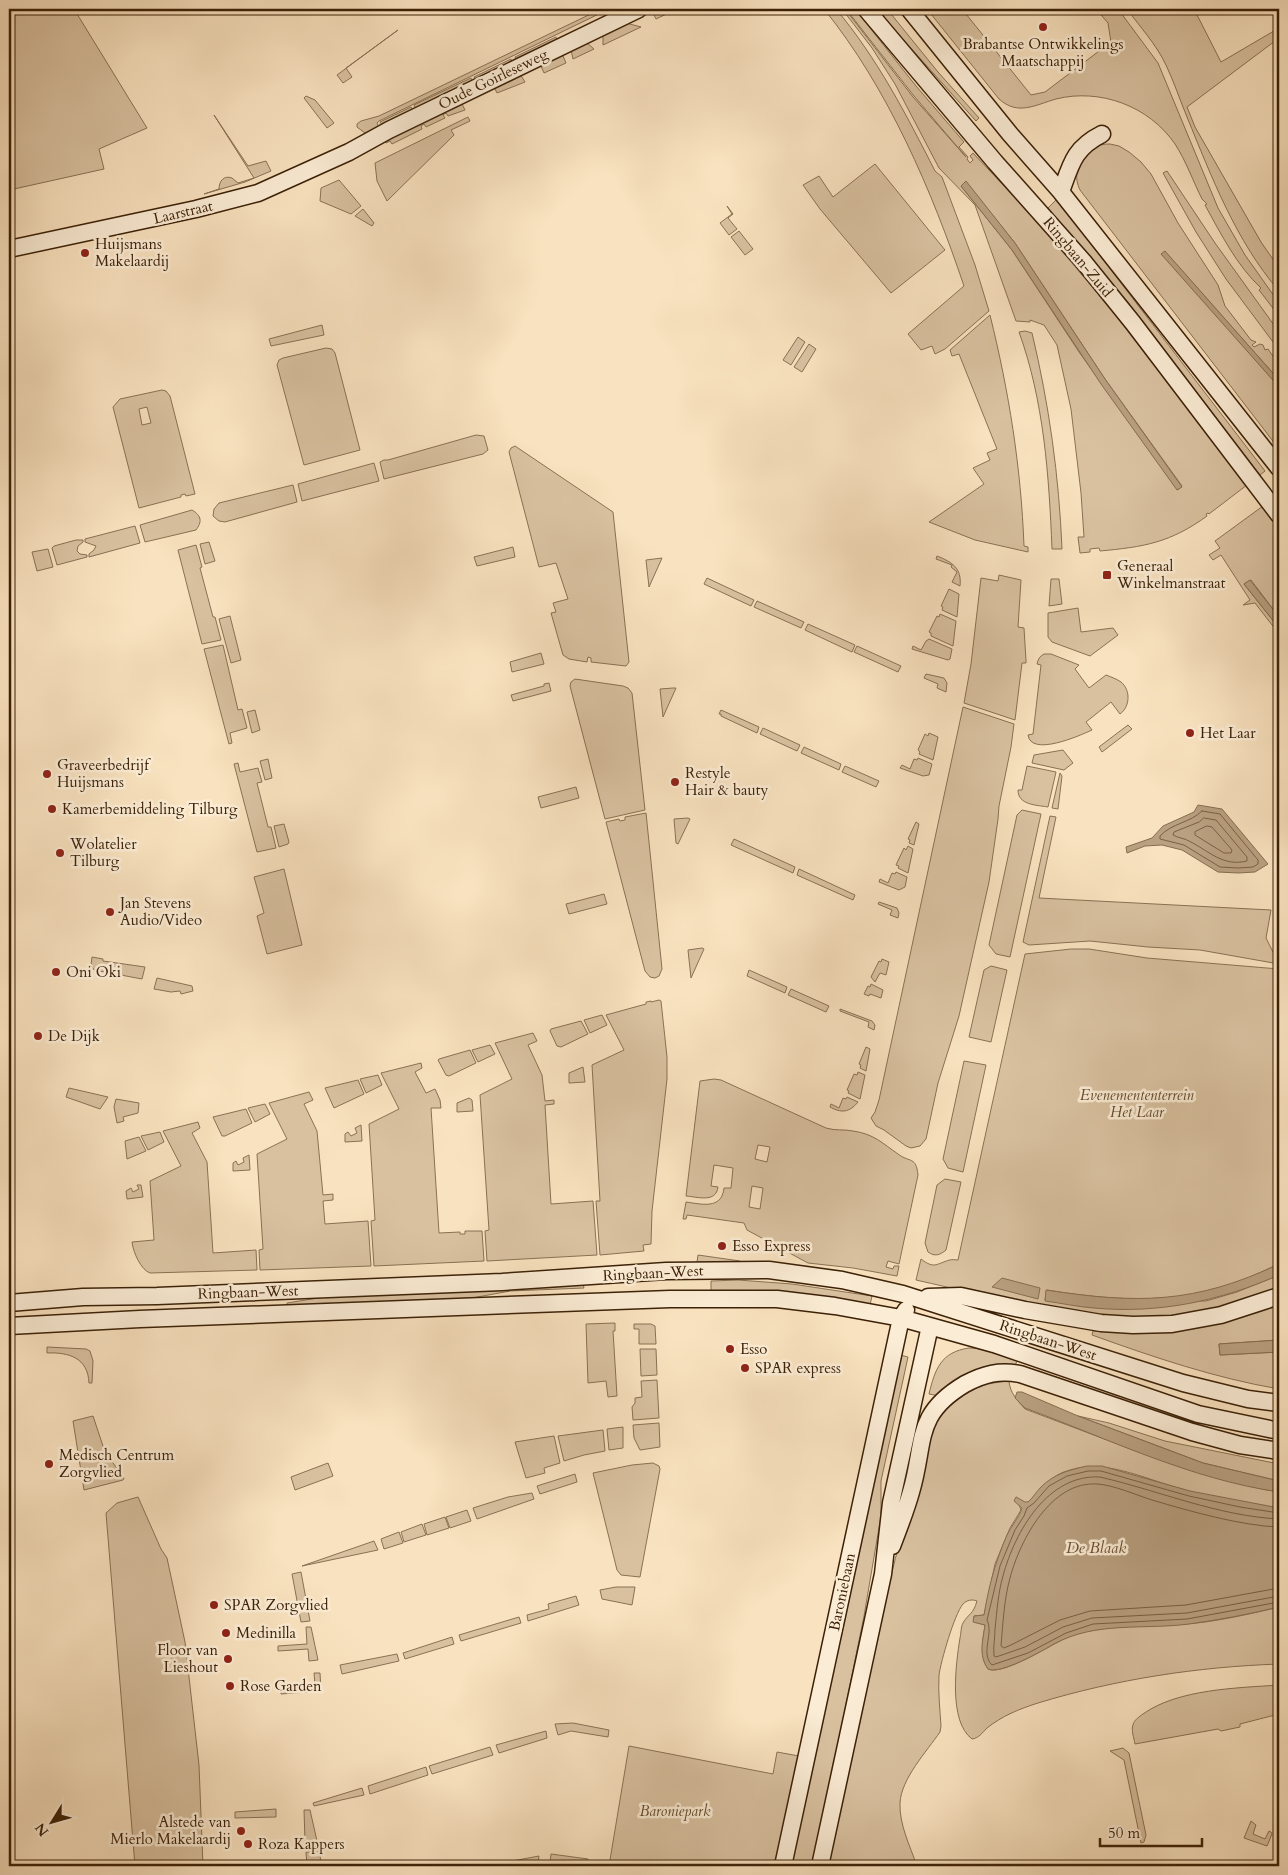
<svg xmlns="http://www.w3.org/2000/svg" width="1288" height="1875" font-family="Cardo,serif">
  <rect width="100%" height="100%" fill="#f9e2bf"/>
  <filter id="stains"><feTurbulence type="fractalNoise" baseFrequency=".004" numOctaves="4"/><feColorMatrix values="0 0 0 0 .2 0 0 0 0 .09 0 0 0 0 .02 0 0 0 .5 -.17"/></filter>
  <radialGradient id="worn" r=".72"><stop offset=".6" stop-color="#630" stop-opacity="0"/><stop offset="1" stop-color="#630" stop-opacity=".3"/></radialGradient>
  <path fill="#d9c1a0" stroke="#8a7154" fill-rule="evenodd" d="M 9,9 L 74,9 L 147,128 L 99,149 L 104,169 L 14,189 L 9,179 Z
    M 601,9 L 609,9 L 379,121 L 377,123 L 379,127 L 365,133 L 357,127 L 357,124 L 361,121 L 379,116 Z
    M 655,9 L 677,9 L 656,19 L 653,13 Z
    M 824,9 L 836,9 C 877,58 906,114 935,171 L 942,177 L 975,265 L 989,311 L 945,349 L 935,354 L 932,346 L 921,350 L 908,334 L 964,286 C 932,191 888,88 824,9 Z
    M 842,9 L 845,9 L 913,97 L 966,157 L 914,96 L 846,9 L 855,9 L 916,86 L 964,142 L 959,147 L 968,157 L 967,159 L 970,163 L 973,160 L 970,156 L 973,153 L 1035,219 L 1114,313 L 1247,485 L 1209,514 L 1208,513 L 1206,514 L 1207,516 C 1170,543 1143,547 1100,551 L 1099,548 L 1090,549 L 1090,552 L 1080,553 L 1078,537 L 1084,537 L 1081,493 L 1071,409 L 1057,345 L 1044,325 L 1030,320 L 1030,322 L 1016,321 L 975,205 L 939,168 L 895,84 L 872,48 ZM 966,182 L 1015,243 L 1105,379 L 1182,486 L 1178,490 L 1079,352 L 1012,250 L 961,186 Z
    M 876,9 L 887,9 L 938,72 L 979,118 L 976,121 Z
    M 927,9 L 962,9 L 1031,95 L 1045,92 L 1111,42 L 1108,23 L 1096,9 L 1118,9 L 1158,63 L 1218,208 L 1245,255 L 1279,303 L 1279,316 L 1259,290 L 1261,288 C 1237,266 1221,234 1205,205 L 1207,204 L 1202,199 C 1193,181 1186,161 1175,144 C 1149,106 1100,88 1056,99 C 1035,105 1018,116 999,99 Z
    M 1127,9 L 1163,9 L 1165,12 L 1170,9 L 1194,9 L 1221,62 L 1279,28 L 1279,38 L 1187,107 L 1195,127 L 1261,242 L 1279,268 L 1279,291 C 1236,241 1212,178 1187,117 C 1180,100 1174,82 1166,65 C 1156,44 1140,27 1127,9 Z
    M 626,23 L 641,27 L 603,45 L 603,34 Z
    M 398,30 L 346,68 L 352,77 L 343,83 L 337,75 Z
    M 556,37 L 557,40 L 516,60 L 515,57 Z
    M 586,42 L 594,49 L 573,59 L 571,50 Z
    M 560,55 L 563,56 L 566,63 L 544,73 L 540,64 Z
    M 511,59 L 512,62 L 476,80 L 474,77 Z
    M 520,74 L 525,82 L 497,93 L 495,89 L 497,86 Z
    M 471,78 L 472,82 L 416,109 L 414,105 Z
    M 306,96 L 315,100 L 334,123 L 327,128 L 304,98 Z
    M 460,103 L 462,104 L 465,110 L 448,116 L 446,113 L 443,115 L 445,118 L 426,127 L 424,124 L 421,126 L 422,129 L 392,144 L 390,141 L 386,143 L 385,140 Z
    M 411,107 L 413,110 L 382,125 L 380,122 Z
    M 214,115 L 248,166 L 266,161 L 271,171 L 245,182 L 204,194 L 219,189 C 219,181 224,175 232,178 L 238,183 L 254,178 Z
    M 468,117 L 470,121 L 451,130 L 454,135 L 387,201 L 377,181 L 375,163 Z
    M 1110,144 L 1119,146 L 1129,152 L 1141,162 L 1151,174 L 1178,223 L 1218,285 L 1225,306 L 1251,340 L 1256,342 L 1252,345 L 1254,347 L 1260,344 L 1263,345 L 1265,350 L 1268,349 L 1279,365 L 1279,380 L 1164,251 L 1279,387 L 1279,449 L 1080,190 C 1069,168 1086,143 1110,144 Z
    M 875,164 L 945,250 L 891,293 L 820,209 L 803,185 L 819,176 L 833,197 Z
    M 1167,171 L 1215,243 L 1279,332 L 1279,350 L 1226,279 L 1196,232 L 1163,173 Z
    M 339,180 L 361,206 L 351,214 L 320,201 L 321,188 Z
    M 1056,200 L 1075,223 L 1265,471 L 1260,475 L 1127,301 L 1051,212 L 1048,208 Z
    M 727,206 L 733,214 L 728,218 L 737,229 L 729,235 L 720,223 L 732,214 Z
    M 363,209 L 374,223 L 372,226 L 355,216 Z
    M 739,231 L 753,249 L 745,255 L 731,237 Z
    M 990,315 C 1009,392 1021,467 1024,546 L 1028,547 L 1028,552 L 975,540 L 929,522 L 984,484 L 973,468 L 990,460 L 987,453 L 997,449 L 959,354 L 952,356 L 950,350 Z
    M 322,325 L 324,335 L 271,346 L 269,339 Z
    M 1025,331 L 1032,333 C 1049,404 1059,476 1062,549 L 1052,549 C 1049,476 1044,401 1019,332 Z
    M 798,337 L 805,342 L 791,365 L 783,360 Z
    M 809,344 L 816,349 L 802,372 L 794,367 Z
    M 326,348 L 332,349 L 335,353 L 360,450 L 304,465 L 277,365 L 279,360 L 283,358 Z
    M 162,390 L 166,391 L 170,396 L 195,494 L 186,496 L 185,494 L 181,495 L 181,497 L 139,508 L 113,407 L 120,399 ZM 147,407 L 151,423 L 142,425 L 139,409 Z
    M 476,435 L 484,436 L 488,450 L 483,454 L 384,479 L 380,462 L 384,460 L 388,460 Z
    M 515,446 L 613,512 L 629,662 L 626,666 L 591,662 L 591,658 L 588,657 L 587,662 L 569,659 L 563,655 L 551,613 L 556,612 L 553,603 L 568,599 L 556,563 L 539,567 L 509,452 L 511,448 Z
    M 374,463 L 379,481 L 302,501 L 298,484 Z
    M 293,485 L 297,502 L 225,522 L 219,521 L 213,516 L 214,509 L 219,503 Z
    M 1263,506 L 1279,527 L 1279,617 L 1251,580 L 1244,584 L 1279,628 L 1279,634 L 1255,603 L 1243,605 L 1250,600 L 1221,555 L 1213,560 L 1209,555 L 1220,548 L 1215,541 Z
    M 192,510 C 202,516 202,522 196,530 L 145,542 L 140,525 Z
    M 135,526 L 140,543 L 89,557 L 89,554 L 94,550 L 96,546 L 85,542 L 85,539 Z
    M 76,540 L 83,540 L 83,542 L 78,546 L 77,551 L 80,554 L 87,555 L 87,557 L 57,565 L 52,548 L 54,546 Z
    M 209,542 L 215,561 L 205,564 L 200,544 Z
    M 196,545 L 202,567 L 200,568 L 213,617 L 215,617 L 221,640 L 202,644 L 178,550 Z
    M 513,547 L 515,557 L 477,566 L 474,557 Z
    M 48,549 L 53,567 L 37,571 L 32,552 Z
    M 937,556 C 952,562 962,568 960,586 L 952,582 L 957,572 L 951,567 L 952,565 L 936,559 Z
    M 662,558 L 649,587 L 646,560 Z
    M 999,575 L 1021,580 L 1018,627 L 1024,628 L 1026,661 L 1026,663 L 1022,663 L 1015,720 L 964,703 L 971,664 L 981,578 L 998,581 Z
    M 707,578 L 754,600 L 751,606 L 704,584 Z
    M 1051,579 L 1059,579 L 1062,604 L 1049,606 Z
    M 949,589 L 959,594 L 957,617 L 942,610 L 943,607 L 941,606 Z
    M 757,601 L 804,622 L 801,628 L 754,607 Z
    M 1078,608 L 1081,632 L 1113,628 L 1118,635 L 1090,656 L 1052,642 L 1048,637 L 1048,613 Z
    M 940,614 L 956,621 L 953,646 L 931,636 L 931,633 L 929,632 L 937,616 L 939,617 Z
    M 230,616 L 241,660 L 231,663 L 219,619 Z
    M 808,624 L 855,645 L 852,652 L 805,630 Z
    M 929,639 L 952,649 L 950,659 L 948,660 L 912,649 L 913,646 L 921,650 L 926,641 Z
    M 223,645 L 238,710 L 242,709 L 247,728 L 230,733 L 232,743 L 229,744 L 204,649 Z
    M 857,646 L 901,666 L 898,672 L 854,652 Z
    M 541,653 L 544,664 L 512,672 L 510,662 Z
    M 1044,654 L 1051,654 L 1079,665 L 1075,669 L 1089,688 L 1106,675 C 1111,677 1117,679 1121,682 C 1131,690 1130,707 1120,714 L 1111,702 L 1086,722 L 1092,730 C 1079,736 1031,757 1028,735 L 1033,734 L 1041,665 L 1037,664 C 1038,659 1040,656 1044,654 Z
    M 926,674 L 944,678 L 947,683 L 946,692 L 937,688 L 938,684 L 924,678 Z
    M 575,679 L 623,686 L 628,688 L 632,693 L 645,810 L 605,819 L 570,686 L 571,682 Z
    M 549,683 L 551,691 L 513,701 L 511,695 L 544,686 L 544,684 Z
    M 673,688 L 676,688 L 663,717 L 660,689 Z
    M 963,707 L 1014,724 L 1011,747 L 999,806 L 998,819 L 989,882 L 959,1016 L 938,1083 L 926,1139 L 920,1146 L 911,1148 L 906,1146 L 884,1130 L 876,1126 L 871,1118 L 875,1112 L 879,1100 Z
    M 255,710 L 260,730 L 252,733 L 247,712 Z
    M 721,710 L 759,727 L 757,733 L 721,716 L 721,714 L 719,714 Z
    M 1128,725 L 1132,729 L 1102,752 L 1099,747 Z
    M 763,728 L 800,745 L 797,751 L 760,734 Z
    M 929,733 L 938,737 L 933,760 L 919,754 L 920,752 L 918,750 L 925,734 L 928,736 Z
    M 804,747 L 841,764 L 839,770 L 801,753 Z
    M 1063,750 L 1073,763 L 1064,770 L 1032,763 L 1034,755 Z
    M 918,758 L 932,764 L 929,775 L 923,776 L 900,768 L 902,765 L 910,769 L 914,759 L 917,760 Z
    M 268,759 L 272,778 L 265,780 L 260,761 Z
    M 238,763 L 240,772 L 258,768 L 262,782 L 257,783 L 268,827 L 271,827 L 276,848 L 257,852 L 234,764 Z
    M 845,766 L 879,781 L 876,787 L 842,772 Z
    M 1027,766 L 1056,772 L 1048,807 C 1036,805 1018,805 1018,790 L 1022,790 Z
    M 1060,773 L 1062,776 L 1058,809 L 1052,808 Z
    M 576,787 L 579,798 L 541,808 L 538,797 Z
    M 1022,810 L 1041,814 L 1010,957 L 996,954 L 989,945 L 1017,815 Z
    M 646,813 L 662,969 L 659,976 L 655,978 L 650,977 L 645,971 L 606,822 L 619,819 L 620,821 L 625,820 L 625,817 Z
    M 1050,816 L 1056,817 L 1039,898 L 1271,910 L 1266,938 L 1279,964 L 1200,950 L 1148,947 L 1090,941 L 1029,945 L 1023,942 Z
    M 688,818 L 690,819 L 678,844 L 676,843 L 674,819 Z
    M 916,822 L 919,824 L 914,845 L 909,843 L 910,840 L 908,839 Z
    M 284,824 L 289,842 L 288,844 L 279,847 L 274,826 Z
    M 734,839 L 795,867 L 793,873 L 731,845 Z
    M 908,846 L 913,849 L 908,873 L 898,868 L 899,866 L 896,865 L 904,848 L 906,850 Z
    M 284,869 L 302,945 L 267,954 L 257,916 L 264,913 L 254,877 Z
    M 799,869 L 855,895 L 853,900 L 797,875 Z
    M 896,872 L 907,877 L 905,887 L 899,890 L 879,882 L 880,879 L 888,883 L 892,873 L 895,874 Z
    M 604,894 L 607,904 L 569,914 L 566,904 Z
    M 879,902 L 897,908 L 899,913 L 898,918 L 890,915 L 892,910 L 878,904 Z
    M 702,948 L 704,949 L 691,978 L 688,950 Z
    M 1071,949 L 1089,949 L 1147,958 L 1279,969 L 1279,1264 C 1263,1271 1246,1280 1230,1285 C 1169,1305 1108,1300 1047,1290 L 1045,1300 L 1206,1301 L 1237,1292 L 1279,1275 L 1279,1288 C 1245,1300 1212,1311 1176,1315 C 1093,1326 997,1298 916,1280 L 921,1259 C 935,1270 937,1263 950,1260 C 952,1259 955,1260 958,1260 L 1025,954 Z
    M 92,957 L 103,959 L 103,961 L 145,967 L 142,979 L 94,970 L 91,965 Z
    M 882,959 L 889,962 L 886,975 L 880,973 L 875,982 L 871,977 L 879,961 L 881,962 Z
    M 991,966 L 1007,970 L 991,1042 L 969,1037 L 984,970 Z
    M 749,970 L 787,987 L 785,993 L 747,976 Z
    M 157,978 L 192,986 L 193,991 L 181,994 L 180,991 L 171,992 L 154,989 Z
    M 871,984 L 883,990 L 881,998 L 870,994 L 869,996 L 864,994 L 868,986 L 870,987 Z
    M 791,989 L 829,1006 L 826,1012 L 788,995 Z
    M 659,1000 L 661,1001 L 667,1057 L 667,1079 L 652,1211 L 651,1244 L 643,1245 L 644,1251 L 600,1255 L 596,1201 L 600,1201 L 592,1065 L 624,1050 L 606,1015 L 646,1004 L 646,1002 L 651,1001 L 651,1002 Z
    M 840,1009 L 872,1021 L 875,1025 L 874,1030 L 868,1027 L 869,1022 L 840,1011 Z
    M 602,1015 L 607,1025 L 590,1033 L 584,1020 Z
    M 581,1021 L 588,1034 L 561,1047 L 557,1046 L 550,1031 L 551,1029 Z
    M 533,1033 L 537,1041 L 528,1045 L 542,1075 L 545,1101 L 554,1100 L 554,1104 L 545,1105 L 551,1204 L 593,1201 L 597,1255 L 487,1261 L 485,1231 L 489,1230 L 480,1095 L 512,1079 L 495,1043 Z
    M 490,1045 L 495,1054 L 478,1062 L 472,1050 Z
    M 866,1047 L 870,1049 L 866,1071 L 860,1068 L 861,1065 L 859,1064 Z
    M 470,1050 L 476,1063 L 449,1076 L 446,1075 L 438,1060 L 439,1059 Z
    M 964,1061 L 986,1065 L 963,1172 L 948,1168 L 943,1159 Z
    M 421,1063 L 422,1068 L 415,1072 L 426,1093 L 435,1089 L 440,1100 L 441,1108 L 431,1108 L 439,1233 L 460,1232 L 460,1234 L 465,1234 L 465,1231 L 482,1231 L 484,1261 L 374,1266 L 371,1221 L 375,1220 L 369,1124 L 399,1109 L 381,1073 Z
    M 583,1067 L 585,1082 L 569,1083 L 569,1073 Z
    M 858,1072 L 865,1075 L 860,1099 L 848,1093 L 849,1091 L 847,1090 L 854,1074 L 857,1075 Z
    M 378,1075 L 382,1085 L 366,1093 L 360,1079 Z
    M 714,1079 L 721,1080 L 826,1128 C 836,1131 843,1129 853,1131 C 874,1134 882,1143 898,1154 C 910,1163 916,1156 918,1175 L 899,1264 L 888,1261 L 886,1267 L 893,1269 L 894,1266 L 899,1266 L 897,1276 L 853,1268 L 808,1263 L 747,1230 L 744,1223 L 687,1215 L 686,1219 L 683,1219 L 686,1202 C 701,1204 722,1210 724,1188 L 731,1188 L 733,1168 L 714,1165 L 711,1186 L 718,1187 C 716,1203 698,1197 686,1196 L 700,1081 ZM 758,1145 L 770,1147 L 767,1162 L 755,1159 ZM 752,1186 L 763,1188 L 760,1209 L 749,1207 Z
    M 358,1080 L 364,1094 L 334,1108 L 325,1088 Z
    M 69,1088 L 108,1097 L 100,1109 L 66,1097 Z
    M 309,1092 L 313,1100 L 304,1104 L 317,1131 L 323,1195 L 333,1194 L 333,1200 L 323,1201 L 325,1224 L 368,1221 L 371,1266 L 260,1270 L 259,1250 L 263,1249 L 257,1154 L 287,1139 L 269,1103 Z
    M 847,1097 L 858,1102 C 849,1113 841,1113 830,1107 L 831,1104 L 839,1108 L 843,1098 L 846,1099 Z
    M 469,1098 L 472,1100 L 473,1111 L 457,1112 L 457,1103 Z
    M 116,1099 L 139,1103 L 138,1113 L 123,1117 L 124,1121 L 117,1123 L 114,1107 Z
    M 265,1104 L 270,1114 L 255,1122 L 248,1108 Z
    M 246,1109 L 252,1123 L 225,1136 L 222,1136 L 213,1117 Z
    M 198,1122 L 200,1128 L 192,1133 L 207,1162 L 213,1253 L 256,1250 L 257,1270 L 150,1273 C 141,1270 133,1252 132,1242 L 154,1240 L 150,1181 L 181,1166 L 163,1131 Z
    M 361,1125 L 362,1141 L 345,1142 L 345,1134 L 348,1132 L 351,1136 L 357,1133 L 355,1128 Z
    M 160,1132 L 164,1142 L 148,1150 L 141,1136 Z
    M 139,1137 L 146,1151 L 127,1159 L 125,1141 Z
    M 249,1155 L 250,1170 L 233,1171 L 233,1163 L 236,1161 L 238,1165 L 244,1162 L 243,1158 Z
    M 945,1179 L 961,1182 L 946,1250 C 940,1255 935,1257 928,1252 L 925,1243 L 937,1185 Z
    M 137,1185 L 141,1185 L 143,1197 L 127,1199 L 126,1191 L 131,1188 L 133,1192 L 139,1189 Z
    M 698,1255 L 740,1261 L 741,1262 L 697,1262 Z
    M 738,1280 L 792,1284 L 872,1296 L 870,1305 L 771,1292 L 711,1291 L 711,1281 Z
    M 583,1284 L 584,1288 L 510,1291 L 472,1298 L 287,1306 L 287,1303 L 330,1296 Z
    M 1279,1305 L 1279,1340 L 1219,1344 L 1220,1355 L 1279,1352 L 1279,1389 C 1215,1378 1153,1357 1092,1335 L 1093,1331 C 1159,1335 1217,1329 1279,1305 Z
    M 615,1323 L 615,1331 L 613,1331 L 617,1396 L 608,1397 L 606,1381 L 588,1383 L 586,1324 Z
    M 634,1324 L 651,1324 L 655,1326 L 656,1344 L 639,1344 L 639,1329 L 634,1329 Z
    M 47,1347 L 86,1349 L 90,1351 L 93,1361 L 92,1383 L 89,1383 C 88,1358 69,1352 47,1353 Z
    M 969,1348 C 986,1348 1002,1355 1017,1361 L 1013,1370 L 940,1396 L 929,1394 C 935,1369 941,1352 969,1348 Z
    M 640,1349 L 656,1349 L 657,1375 L 641,1376 Z
    M 900,1355 L 908,1357 L 881,1481 L 881,1516 L 864,1616 L 813,1866 L 789,1866 Z
    M 657,1380 L 659,1418 L 633,1420 L 632,1407 L 635,1403 L 635,1398 L 642,1397 L 641,1381 Z
    M 1009,1381 C 1010,1393 1017,1400 1025,1409 L 1136,1451 L 1262,1489 L 1279,1492 L 1279,1508 C 1249,1504 1218,1499 1189,1491 C 1151,1482 1108,1458 1070,1470 C 1050,1475 1042,1489 1028,1502 L 1025,1503 L 1016,1497 L 1021,1510 L 1010,1528 L 995,1564 L 984,1615 L 974,1616 L 974,1622 L 985,1625 C 983,1640 979,1655 988,1669 C 1003,1676 1052,1644 1068,1637 C 1100,1624 1149,1627 1185,1624 C 1216,1622 1249,1614 1279,1607 L 1279,1664 C 1197,1667 1117,1679 1038,1703 C 1019,1709 1002,1716 987,1728 C 982,1733 979,1738 972,1739 C 948,1721 956,1663 960,1638 C 961,1634 961,1626 963,1623 C 969,1613 973,1615 977,1601 C 972,1599 967,1600 963,1604 C 954,1615 941,1661 939,1675 C 938,1692 940,1710 941,1726 L 940,1732 C 927,1751 901,1779 900,1803 C 899,1824 910,1846 917,1866 L 828,1866 C 853,1749 875,1630 907,1515 C 915,1483 921,1441 940,1415 C 957,1392 982,1383 1009,1381 Z
    M 93,1416 L 105,1452 L 124,1478 L 123,1480 L 84,1490 L 73,1421 Z
    M 1078,1416 L 1109,1423 L 1165,1441 L 1279,1464 L 1279,1481 L 1203,1463 Z
    M 659,1423 L 660,1447 L 640,1450 L 634,1438 L 633,1425 Z
    M 623,1427 L 623,1448 L 609,1450 L 607,1429 Z
    M 603,1430 L 605,1451 L 584,1455 L 564,1461 L 558,1436 Z
    M 554,1436 L 560,1463 L 544,1468 L 545,1473 L 526,1478 L 515,1442 Z
    M 328,1463 L 333,1476 L 295,1490 L 291,1477 Z
    M 653,1463 L 659,1466 L 660,1469 L 640,1577 L 621,1575 L 617,1570 L 593,1473 L 632,1465 Z
    M 575,1474 L 577,1482 L 540,1494 L 537,1486 Z
    M 532,1493 L 534,1499 L 477,1519 L 473,1508 L 508,1497 Z
    M 138,1497 L 161,1549 L 167,1558 L 185,1642 L 199,1765 L 203,1866 L 135,1866 L 106,1513 L 117,1503 Z
    M 467,1510 L 471,1521 L 450,1528 L 446,1517 Z
    M 445,1517 L 449,1528 L 427,1535 L 424,1524 Z
    M 422,1524 L 426,1535 L 404,1542 L 401,1532 Z
    M 399,1532 L 403,1543 L 384,1549 L 381,1539 Z
    M 374,1541 L 378,1550 L 302,1566 Z
    M 301,1572 L 310,1621 L 301,1622 L 292,1574 Z
    M 616,1587 L 635,1587 L 632,1605 L 602,1599 L 600,1590 Z
    M 576,1596 L 579,1605 L 528,1621 L 527,1615 L 549,1609 L 548,1604 Z
    M 519,1617 L 521,1623 L 461,1641 L 459,1635 Z
    M 306,1627 L 311,1627 L 318,1660 L 309,1661 L 308,1649 L 278,1651 L 278,1646 L 307,1644 Z
    M 452,1637 L 454,1644 L 405,1659 L 403,1653 Z
    M 397,1654 L 399,1661 L 342,1674 L 340,1665 Z
    M 314,1673 L 320,1673 L 321,1691 L 281,1694 L 281,1687 L 315,1685 Z
    M 1279,1685 L 1279,1714 L 1240,1724 L 1240,1727 L 1221,1731 L 1218,1729 L 1135,1744 C 1134,1738 1131,1730 1133,1725 C 1134,1720 1139,1717 1143,1714 C 1178,1689 1237,1688 1279,1685 Z
    M 573,1723 L 609,1730 L 608,1737 L 571,1731 L 558,1735 L 555,1724 Z
    M 546,1731 L 547,1738 L 499,1753 L 496,1745 Z
    M 629,1746 L 773,1774 L 777,1752 L 799,1756 L 775,1866 L 609,1866 Z
    M 490,1747 L 493,1755 L 432,1774 L 429,1766 Z
    M 1123,1748 L 1129,1753 L 1146,1835 L 1144,1842 L 1141,1843 L 1124,1760 L 1110,1751 Z
    M 426,1767 L 428,1775 L 370,1794 L 368,1786 Z
    M 362,1788 L 364,1795 L 314,1806 L 313,1803 Z
    M 276,1809 L 276,1817 L 235,1818 L 235,1812 Z
    M 304,1810 L 310,1810 L 317,1841 L 305,1841 Z
    M 1251,1821 L 1256,1825 L 1253,1834 L 1265,1839 L 1269,1831 L 1271,1832 L 1272,1834 L 1267,1846 L 1244,1838 Z
    M 306,1852 L 319,1852 L 322,1866 L 307,1866 Z
    M 551,1854 L 588,1859 L 588,1866 L 550,1864 Z
    M 539,1856 L 538,1863 L 529,1866 L 507,1866 L 507,1862 Z"/>
  <path fill="#b9a080" stroke="#876d50" d="M 966,181 L 1015,243 L 1105,379 L 1182,487 L 1177,490 L 1101,384 L 1012,250 L 961,186 Z
    M 1165,251 L 1279,380 L 1279,387 L 1161,254 Z
    M 1250,580 L 1279,617 L 1279,628 L 1244,584 Z
    M 1198,805 L 1222,809 L 1268,864 L 1255,872 L 1238,873 L 1218,872 L 1182,850 L 1162,845 L 1145,846 L 1127,853 L 1126,847 L 1152,838 L 1163,826 L 1194,812 Z
    M 1279,1264 L 1279,1275 C 1220,1301 1159,1314 1094,1308 C 1078,1307 1061,1303 1045,1301 L 1046,1290 C 1137,1304 1195,1304 1279,1264 Z
    M 1002,1278 L 1040,1288 L 1038,1299 L 992,1287 Z
    M 1279,1340 L 1279,1352 L 1220,1355 L 1219,1344 Z
    M 1017,1392 L 1022,1392 L 1078,1416 L 1203,1463 L 1279,1481 L 1279,1492 C 1190,1479 1109,1439 1025,1408 L 1015,1398 Z
    M 1087,1466 L 1102,1466 L 1190,1491 L 1279,1508 L 1279,1607 C 1250,1614 1219,1620 1189,1624 C 1143,1630 1096,1621 1054,1644 C 1042,1651 1000,1675 988,1669 C 978,1655 983,1640 985,1625 L 973,1622 L 974,1616 L 984,1615 C 989,1585 995,1563 1007,1535 C 1011,1526 1019,1518 1022,1508 L 1014,1501 L 1016,1497 L 1025,1502 L 1028,1502 C 1033,1498 1036,1492 1041,1487 C 1054,1474 1069,1470 1087,1466 Z"/>
  <g fill="none" stroke-linecap="round" stroke-linejoin="round">
    <path stroke="#7a6044" stroke-width="1" d="M 1202,811 L 1220,814 L 1258,860 L 1258,864 L 1253,867 L 1238,868 L 1220,867 L 1184,845 L 1160,839 L 1160,836 C 1172,823 1190,823 1202,811 Z
      M 1204,818 L 1216,820 L 1247,857 L 1247,861 C 1223,867 1209,851 1189,841 C 1184,838 1178,838 1173,835 L 1174,832 L 1199,822 Z
      M 1207,826 L 1212,827 L 1232,850 L 1231,853 L 1224,853 L 1195,835 L 1195,832 Z
      M 1279,1513 L 1240,1507 L 1189,1496 L 1101,1471 L 1088,1471 L 1067,1476 L 1049,1486 L 1034,1503 L 1027,1508 L 1024,1516 L 1015,1530 L 1000,1566 L 987,1620 C 994,1634 980,1653 992,1665 L 1028,1653 L 1066,1633 L 1093,1624 L 1187,1619 L 1279,1602
      M 1279,1519 C 1218,1516 1160,1491 1100,1477 C 1048,1474 1015,1531 1003,1576 C 998,1593 997,1611 995,1629 C 995,1638 993,1647 994,1656 L 996,1657 L 1025,1647 L 1063,1627 L 1092,1618 L 1187,1613 L 1279,1596
      M 1279,1527 C 1242,1526 1189,1511 1152,1500 C 1136,1495 1114,1485 1097,1484 C 1051,1481 1020,1540 1010,1578 C 1004,1600 1003,1623 1001,1646 L 1004,1648 L 1011,1645 L 1060,1620 L 1090,1611 L 1186,1605 L 1279,1588"/>
    <g stroke="#3c2107" stroke-width="19">
      <path id="secondary" d="M 866,9 L 995,162 L 1083,261 L 1133,323 L 1279,515
        M 909,9 L 1010,134 L 1061,192 L 1279,468
        M 1061,192 C 1071,164 1074,148 1102,134
        M 9,249 L 196,209 L 258,193 L 349,152 L 389,130 L 639,9
        M 928,1297 L 961,1296 L 1025,1310 L 1101,1323 L 1133,1325 L 1172,1324 L 1221,1315 L 1279,1296
        M 9,1303 L 83,1297 L 157,1296 L 502,1282 L 666,1271 L 769,1270 L 842,1280 L 903,1294 L 1183,1383 L 1248,1399 L 1279,1403
        M 9,1326 L 140,1319 L 670,1299 L 777,1299 L 835,1306 L 901,1318 L 994,1344 L 1198,1414 L 1279,1431
        M 892,1546 C 899,1528 906,1510 911,1492 C 926,1442 913,1415 965,1384 C 984,1374 999,1370 1020,1374 L 1192,1432 L 1240,1445 L 1279,1451
        M 783,1866 L 901,1318 L 906,1310
        M 820,1866 L 883,1574 L 891,1503 L 930,1326"/>
    </g>
    <use href="#secondary" stroke="#fbecd5" stroke-width="16"/>
  </g>
  <g fill="#8f2418" stroke="#fbecd5" stroke-width="2">
    <circle cx="1043" cy="27" r="5"/>
    <circle cx="85" cy="253" r="5"/>
    <rect x="1102" y="570" width="10" height="10" rx="2.5"/>
    <circle cx="1190" cy="733" r="5"/>
    <circle cx="47" cy="774" r="5"/>
    <circle cx="675" cy="782" r="5"/>
    <circle cx="52" cy="809" r="5"/>
    <circle cx="60" cy="853" r="5"/>
    <circle cx="110" cy="912" r="5"/>
    <circle cx="56" cy="972" r="5"/>
    <circle cx="38" cy="1036" r="5"/>
    <circle cx="722" cy="1246" r="5"/>
    <circle cx="730" cy="1349" r="5"/>
    <circle cx="745" cy="1368" r="5"/>
    <circle cx="49" cy="1464" r="5"/>
    <circle cx="214" cy="1605" r="5"/>
    <circle cx="226" cy="1633" r="5"/>
    <circle cx="228" cy="1659" r="5"/>
    <circle cx="230" cy="1686" r="5"/>
    <circle cx="241" cy="1831" r="5"/>
    <circle cx="248" cy="1844" r="5"/>
  </g>
  <g text-anchor="middle" dominant-baseline="central" stroke-width="5" stroke-linejoin="round" paint-order="stroke">
    <g font-size="15" fill="#3c2107" stroke="#fbecd5" text-anchor="start">
      <text x="1043" y="44" text-anchor="middle">Brabantse Ontwikkelings<tspan x="1043" dy="17">Maatschappij</tspan></text>
      <text x="95" y="244">Huijsmans<tspan x="95" dy="17">Makelaardij</tspan></text>
      <text x="1117" y="566">Generaal<tspan x="1117" dy="17">Winkelmanstraat</tspan></text>
      <text x="1200" y="733">Het Laar</text>
      <text x="57" y="765">Graveerbedrijf<tspan x="57" dy="17">Huijsmans</tspan></text>
      <text x="685" y="773">Restyle<tspan x="685" dy="17">Hair &amp; bauty</tspan></text>
      <text x="62" y="809">Kamerbemiddeling Tilburg</text>
      <text x="70" y="844">Wolatelier<tspan x="70" dy="17">Tilburg</tspan></text>
      <text x="120" y="903">Jan Stevens<tspan x="120" dy="17">Audio/Video</tspan></text>
      <text x="66" y="972">Oni Oki</text>
      <text x="48" y="1036">De Dijk</text>
      <text x="732" y="1246">Esso Express</text>
      <text x="740" y="1349">Esso</text>
      <text x="755" y="1368">SPAR express</text>
      <text x="59" y="1455">Medisch Centrum<tspan x="59" dy="17">Zorgvlied</tspan></text>
      <text x="224" y="1605">SPAR Zorgvlied</text>
      <text x="236" y="1633">Medinilla</text>
      <text x="218" y="1650" text-anchor="end">Floor van<tspan x="218" dy="17">Lieshout</tspan></text>
      <text x="240" y="1686">Rose Garden</text>
      <text x="231" y="1822" text-anchor="end">Alstede van<tspan x="231" dy="17">Mierlo Makelaardij</tspan></text>
      <text x="258" y="1844">Roza Kappers</text>
    </g>
    <g font-size="15" fill="#3c2107" stroke="#fbecd5">
      <text transform="translate(493 79) rotate(-26)">Oude Goirleseweg</text>
      <text transform="translate(183 212) rotate(-13)">Laarstraat</text>
      <text transform="translate(1078 257) rotate(50)">Ringbaan-Zuid</text>
      <text transform="translate(653 1273) rotate(-3)">Ringbaan-West</text>
      <text transform="translate(248 1292) rotate(-2)">Ringbaan-West</text>
      <text transform="translate(1048 1340) rotate(18)">Ringbaan-West</text>
      <text transform="translate(842 1592) rotate(-78)">Baroniebaan</text>
    </g>
    <g font-size="15" font-style="italic" fill="#63492d" stroke="#fbecd5">
      <text x="1137" y="1095">Evenemententerrein<tspan x="1137" dy="17">Het Laar</tspan></text>
      <text x="675" y="1811">Baroniepark</text>
    </g>
    <g font-size="16" font-style="italic" fill="#684d31" stroke="#fbecd5">
      <text x="1096" y="1548">De Blaak</text>
    </g>
  </g>
  <rect width="1288" height="1875" fill="none" stroke="#f9e2bf" stroke-width="30"/>
  <rect x="10" y="10" width="1268" height="1855" fill="none" stroke="#3c2107" stroke-width="2.5"/>
  <rect x="15" y="15" width="1258" height="1845" fill="none" stroke="#3c2107"/>
  <g transform="translate(52 1822) rotate(233)" stroke="#fbecd5" stroke-width="4" paint-order="stroke">
  <path d="M0-4L9 19L0 12L-9 19Z" fill="#3c2107"/>
  <text y="-8" font-size="14" font-weight="bold" text-anchor="middle" fill="#3c2107">N</text>
  </g>
  <path d="M1100 1838v8h102v-8" fill="none" stroke="#3c2107" stroke-width="2.5"/>
  <text x="1108" y="1838" font-size="15" fill="#3c2107" stroke="#fbecd5" stroke-width="4" paint-order="stroke">50 m</text>
  <rect width="100%" height="100%" filter="url(#stains)"/>
  <rect width="100%" height="100%" fill="url(#worn)"/>
</svg>
